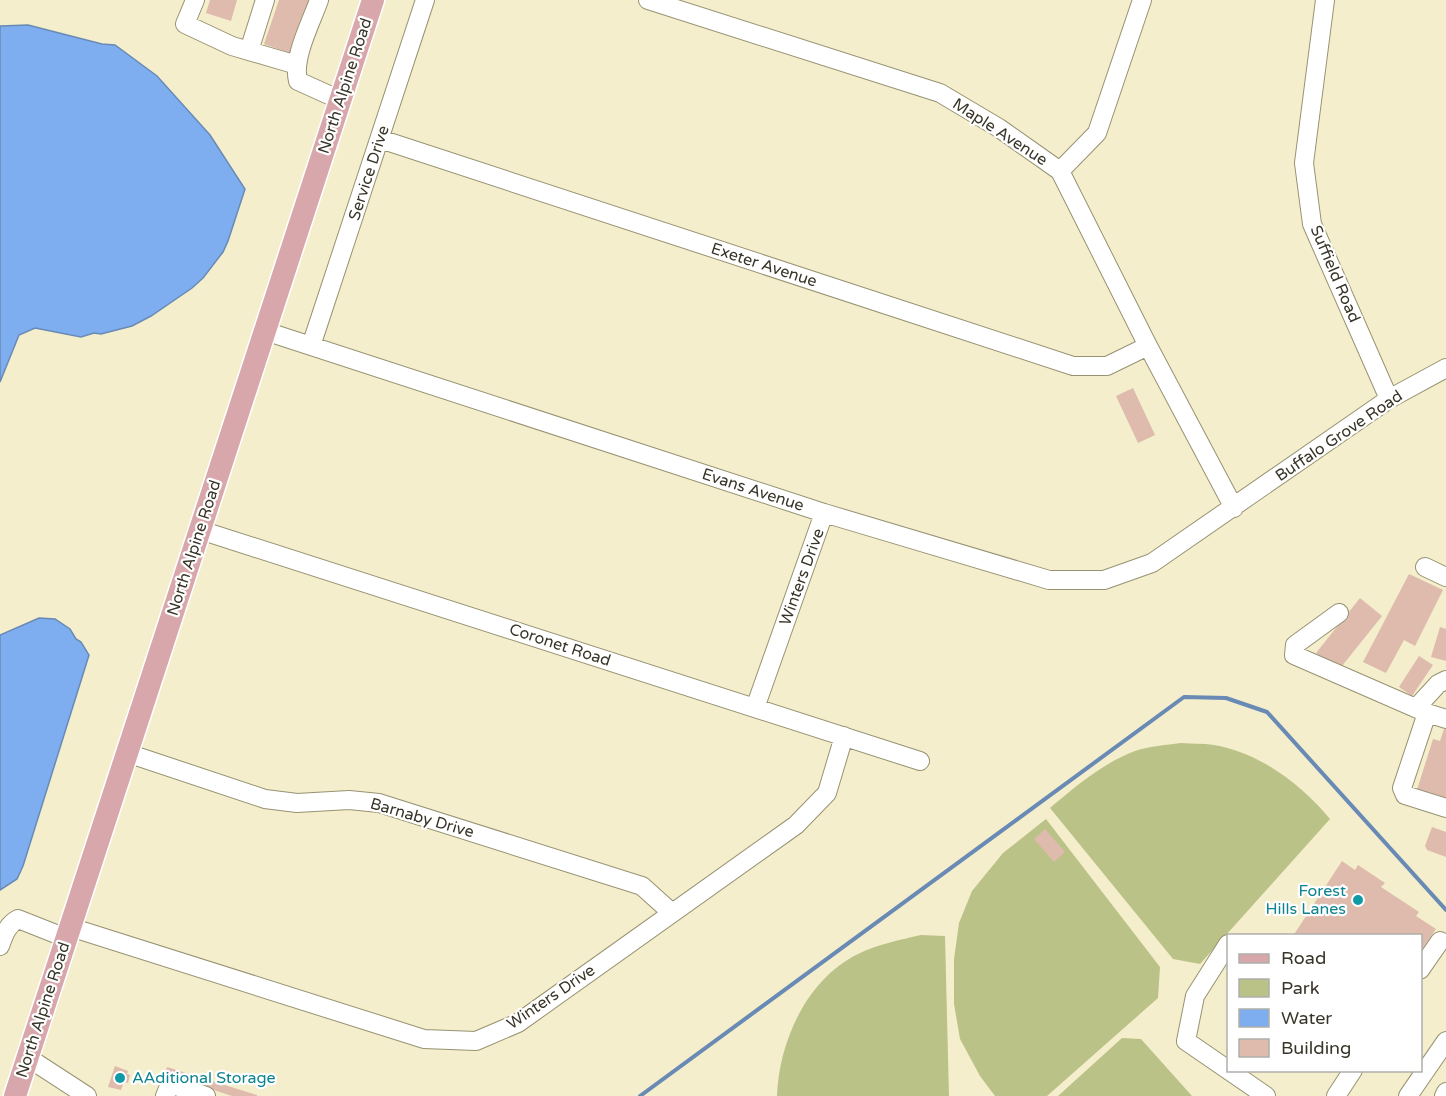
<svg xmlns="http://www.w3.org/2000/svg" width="1446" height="1096" font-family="'Varela Round',sans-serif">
  <rect width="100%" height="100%" fill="#f4eecc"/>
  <path fill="#bbc288" d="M 1181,743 C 1192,744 1203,743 1214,745 C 1260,753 1301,784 1330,819 L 1200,964 L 1173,959 L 1050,808 C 1076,786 1103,763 1135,751 C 1150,746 1166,745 1181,743 Z
    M 1046,819 L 1160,967 L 1158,998 L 1047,1096 L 995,1096 L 980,1076 L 960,1039 L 954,1004 L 954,959 L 959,923 L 972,891 L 1003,853 Z
    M 921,935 L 945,936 L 949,1096 L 777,1096 C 779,1041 807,979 858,954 C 878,944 900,940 921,935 Z
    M 1122,1038 L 1141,1039 L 1192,1096 L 1058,1096 Z"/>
  <path fill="#7eaef0" stroke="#698ab4" stroke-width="1.5" d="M 28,25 L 102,44 L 115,45 L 157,76 L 210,135 L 245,189 L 228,241 L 223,252 L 203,278 L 192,288 L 151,316 L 132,326 L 101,334 L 94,333 L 81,337 L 35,328 L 19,335 L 0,382 L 0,26 Z
    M 39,618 L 55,619 L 70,629 L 76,639 L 81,642 L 89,655 L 23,866 L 17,879 L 0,890 L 0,635 Z"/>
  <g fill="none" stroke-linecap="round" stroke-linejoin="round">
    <path stroke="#698ab4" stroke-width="4" d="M 640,1096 L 1184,697 L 1226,698 L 1267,712 L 1446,910"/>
  </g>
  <path fill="#debbad" d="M 210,0 L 237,0 L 231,21 L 206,13 Z
    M 279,0 L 311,0 L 293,54 L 264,44 Z
    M 1133,388 L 1155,435 L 1138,443 L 1116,396 Z
    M 1409,574 L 1443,590 L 1415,646 L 1404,640 L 1386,673 L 1363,662 Z
    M 1360,598 L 1382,616 L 1338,671 L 1316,653 Z
    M 1440,627 L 1446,629 L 1446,661 L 1431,657 Z
    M 1419,656 L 1433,665 L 1412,696 L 1399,687 Z
    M 1446,723 L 1446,803 L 1416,793 L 1433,739 L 1440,741 Z
    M 1432,827 L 1446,832 L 1446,857 L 1427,850 L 1425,846 Z
    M 1045,829 L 1065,852 L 1054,862 L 1034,839 Z
    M 1342,861 L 1355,870 L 1358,865 L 1385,883 L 1381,887 L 1419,912 L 1416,916 L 1436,929 L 1420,952 L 1420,936 L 1293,936 Z
    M 115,1066 L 128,1071 L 127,1074 L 130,1075 L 128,1083 L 124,1082 L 121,1090 L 108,1087 Z
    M 167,1067 L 257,1095 L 257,1096 L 232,1096 L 165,1074 Z"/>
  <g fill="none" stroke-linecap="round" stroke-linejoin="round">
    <g stroke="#979272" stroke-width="20">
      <path id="minor" d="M 195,0 L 185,24 L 232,46 L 297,65
        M 319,0 C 311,23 292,58 298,81 L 340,100
        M 648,0 L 940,93 L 999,128 L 1060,171 L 1148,346 L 1234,508
        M 1325,0 L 1304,163 L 1312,224 L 1389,399
        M 249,51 L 265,0
        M 380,139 L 1073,366 L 1107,366 L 1148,346
        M 1060,171 L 1097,133 L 1142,0
        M 265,331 L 824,513 L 1049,580 L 1104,580 L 1152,563 L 1389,399 L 1446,368
        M 311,346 L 425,0
        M 200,530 L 920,761
        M 1425,567 L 1446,577
        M 1339,613 L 1295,645 L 1294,655 L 1427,713 L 1446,719
        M 755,708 L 824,513
        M 1416,708 L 1438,684 L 1446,680
        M 1427,713 L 1402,788 L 1405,795 L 1446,808
        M 127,753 L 265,799 L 297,803 L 349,800 L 379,803 L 642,886 L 672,913
        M 70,927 L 424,1039 L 476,1041 L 518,1023 L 796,825 L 827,793 L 844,736
        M 1228,944 L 1195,996 L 1186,1041 L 1266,1096
        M 0,946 C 4,935 7,925 18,919 L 66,938
        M 1420,970 L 1440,941
        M 27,1057 L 87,1096
        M 165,1096 L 170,1084 L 206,1096
        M 1336,1096 L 1353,1070
        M 1408,1096 L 1446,1041
        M 1444,1096 L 1446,1092"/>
    </g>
    <g stroke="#fff" stroke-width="25">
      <path id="major" d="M 15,1096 L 373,0"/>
    </g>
    <use href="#minor" stroke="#fff" stroke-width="18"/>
    <use href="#major" stroke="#d8a7ac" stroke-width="22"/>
  </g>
  <g fill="#0f9aa8" stroke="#fff" stroke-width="2">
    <circle cx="1358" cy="900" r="6"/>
    <circle cx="120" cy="1078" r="6"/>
  </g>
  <g text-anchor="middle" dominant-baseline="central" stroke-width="4.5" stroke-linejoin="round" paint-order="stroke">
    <g font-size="16" fill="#383528" stroke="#fff">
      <text transform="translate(345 86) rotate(-72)">North Alpine Road</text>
      <text transform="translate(1000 132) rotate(33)">Maple Avenue</text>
      <text transform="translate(369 173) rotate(-72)">Service Drive</text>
      <text transform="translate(764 265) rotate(18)">Exeter Avenue</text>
      <text transform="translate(1335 274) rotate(67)">Suffield Road</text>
      <text transform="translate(1339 436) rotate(-34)">Buffalo Grove Road</text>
      <text transform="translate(753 490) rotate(18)">Evans Avenue</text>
      <text transform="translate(194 548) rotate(-72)">North Alpine Road</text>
      <text transform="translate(802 577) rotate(-70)">Winters Drive</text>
      <text transform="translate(560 645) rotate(18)">Coronet Road</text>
      <text transform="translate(422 818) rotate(16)">Barnaby Drive</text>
      <text transform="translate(551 997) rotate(-34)">Winters Drive</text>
      <text transform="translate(43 1010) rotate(-72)">North Alpine Road</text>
    </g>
    <g font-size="16" fill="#0d838f" stroke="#fff" text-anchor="end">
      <text x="1346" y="891">Forest<tspan x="1346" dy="18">Hills Lanes</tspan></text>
      <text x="132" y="1078" text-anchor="start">AAditional Storage</text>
    </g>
  </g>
  <rect x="1227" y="934" width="195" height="138" fill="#ffffff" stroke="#afaea9" stroke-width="1.5"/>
  <rect x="1239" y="954" width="30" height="9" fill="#d8a7ac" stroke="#afaea9" stroke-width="1.5"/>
  <text x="1281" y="964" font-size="18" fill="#383528">Road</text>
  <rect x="1239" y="979" width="30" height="18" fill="#bbc288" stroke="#afaea9" stroke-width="1.5"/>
  <text x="1281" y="994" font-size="18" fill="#383528">Park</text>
  <rect x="1239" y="1009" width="30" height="18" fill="#7eaef0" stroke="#afaea9" stroke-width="1.5"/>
  <text x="1281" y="1024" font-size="18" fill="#383528">Water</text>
  <rect x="1239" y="1039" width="30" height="18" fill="#debbad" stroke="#afaea9" stroke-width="1.5"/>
  <text x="1281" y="1054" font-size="18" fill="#383528">Building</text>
</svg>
